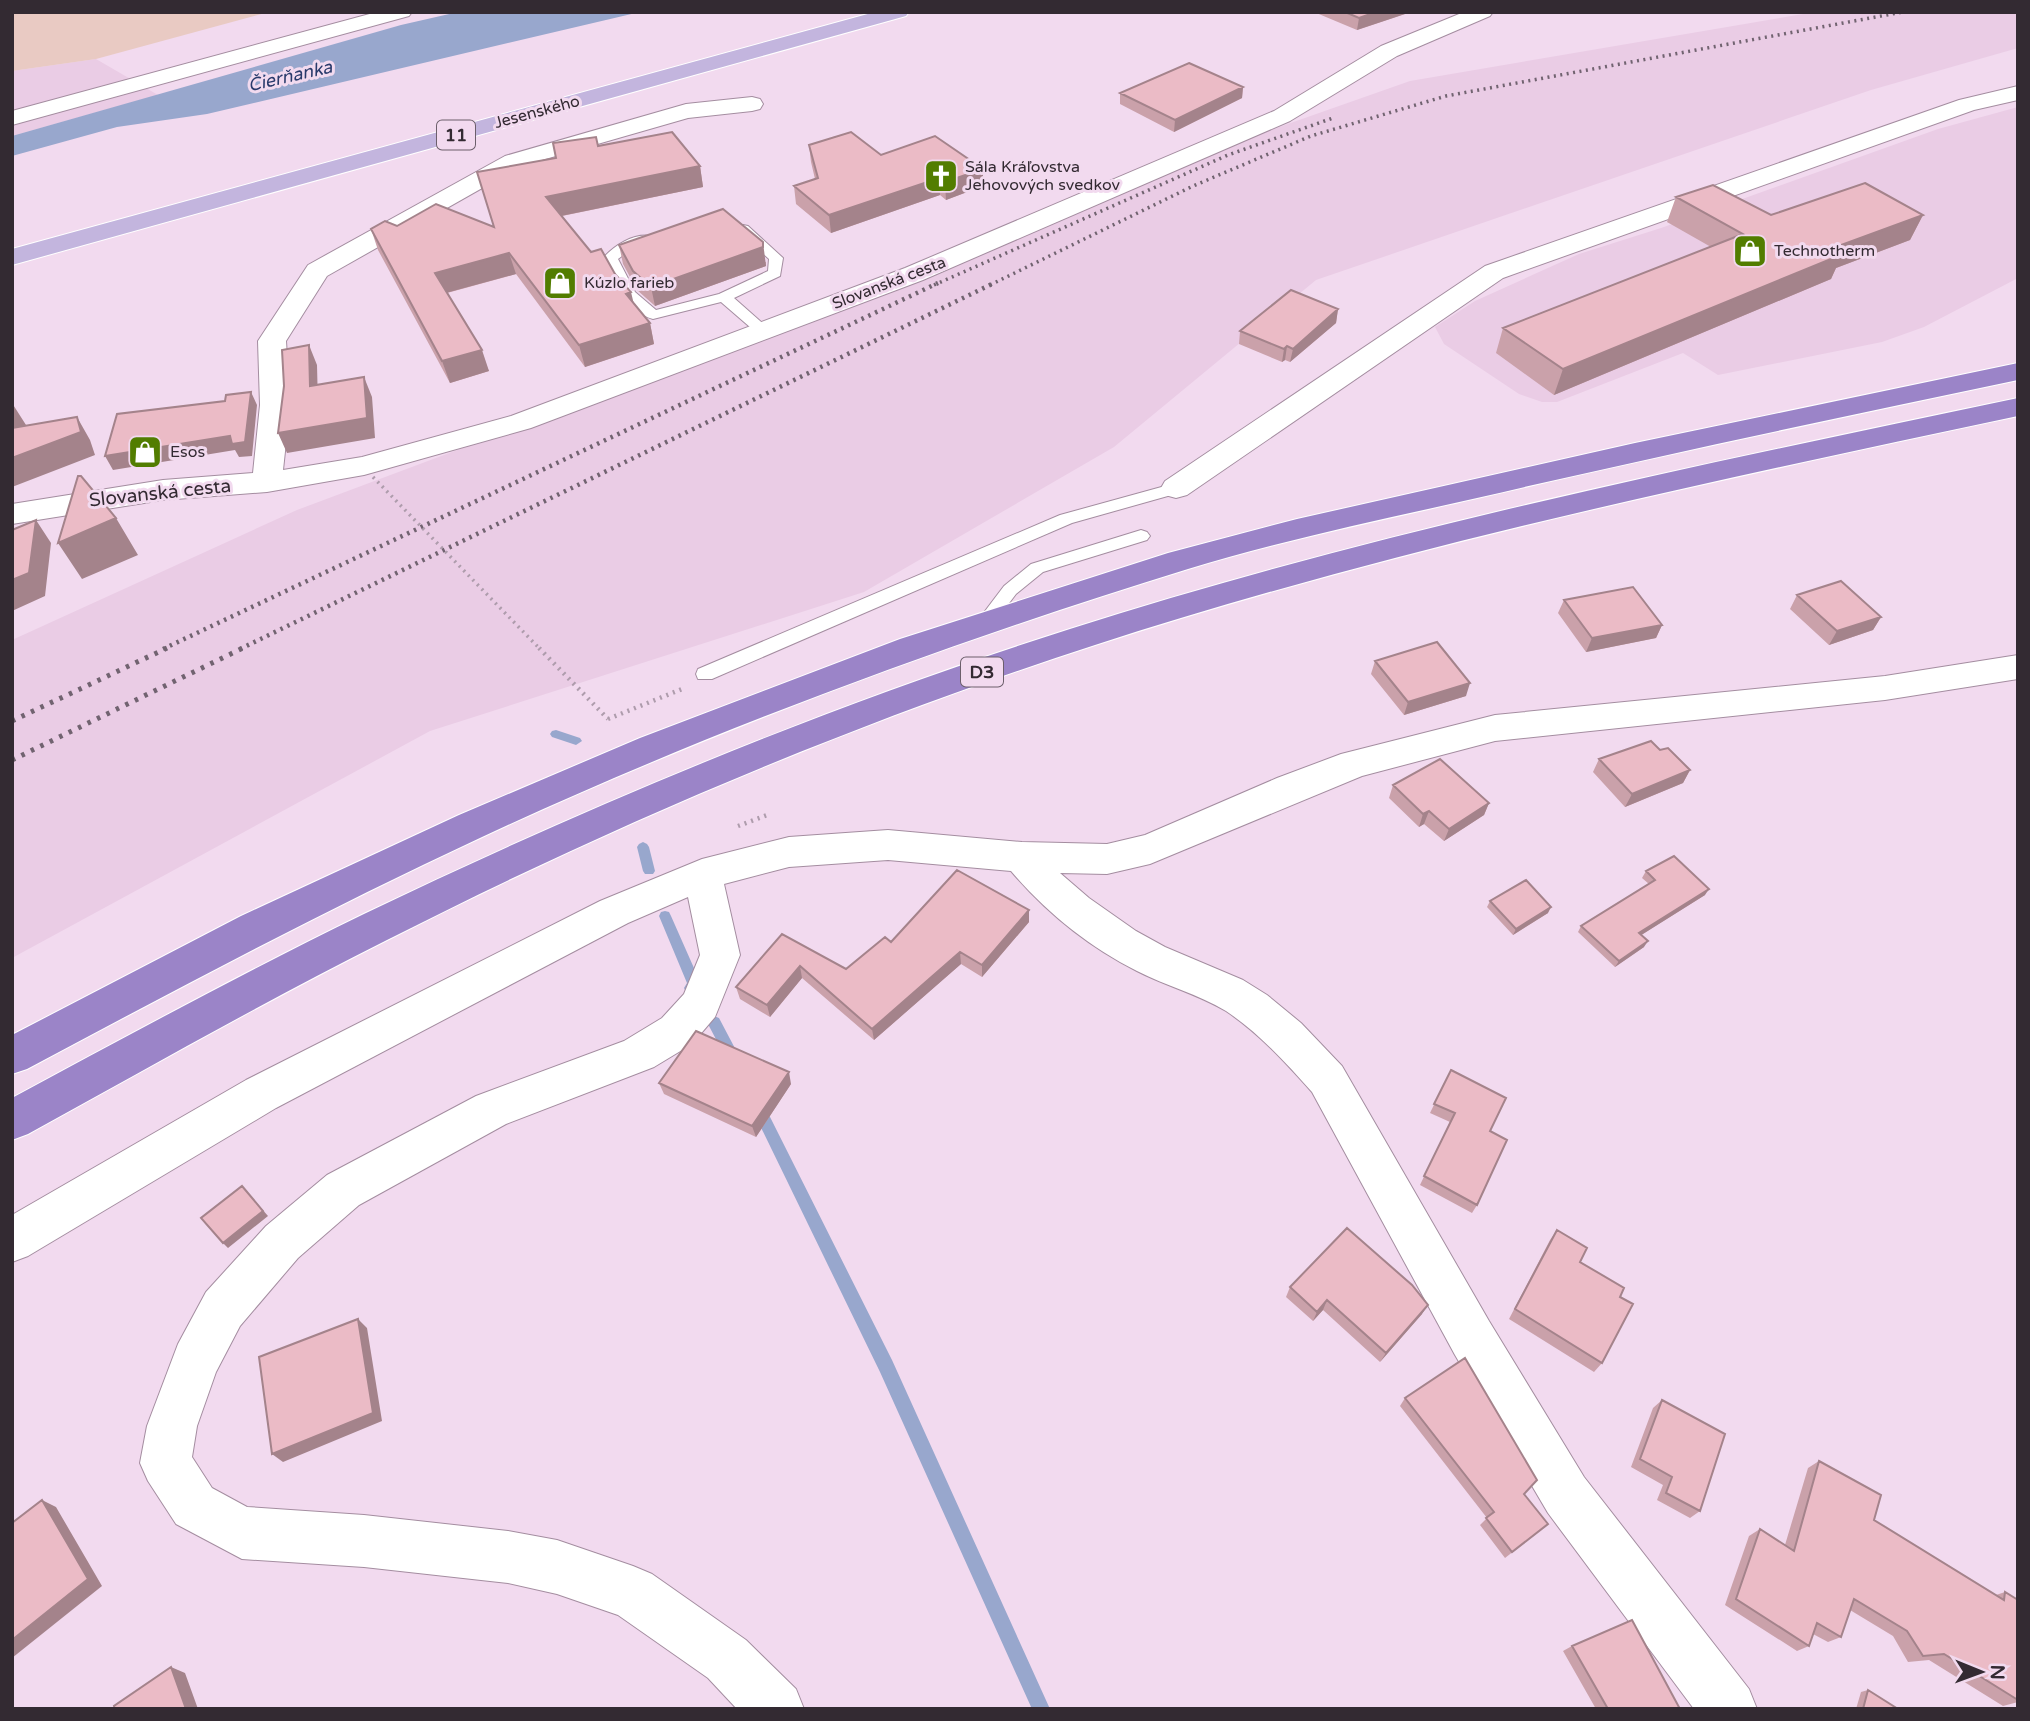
<svg xmlns="http://www.w3.org/2000/svg" width="2030" height="1721" font-family="'Varela Round',sans-serif">
  <rect width="100%" height="100%" fill="#f2daef"/>
  <path fill="#eacce5" d="M 1815,12 L 2018,12 L 2018,48 L 1871,90 L 1316,280 L 1114,447 L 864,592 L 430,731 L 12,958 L 12,640 L 297,510 L 665,372 L 1208,152 L 1410,81 Z
    M 96,59 L 158,95 L 12,136 L 12,71 Z
    M 2018,107 L 2018,278 L 1924,327 L 1882,342 L 1718,375 L 1683,353 L 1557,402 L 1542,402 L 1519,394 L 1444,344 L 1435,327 L 1475,301 L 1579,254 L 1661,228 L 1938,129 Z"/>
  <path fill="#e9cac3" d="M 12,12 L 269,12 L 96,59 L 12,71 Z"/>
  <path fill="#98a7cd" d="M 458,12 L 640,12 L 207,114 L 117,127 L 12,156 L 12,136 L 401,25 Z"/>
  <g fill="none" stroke-linecap="round" stroke-linejoin="round">
    <path fill="#98a7cd" fill-rule="evenodd" d="M 556,730 L 580,738 L 582,741 L 576,745 L 552,737 L 550,734 L 552,731 Z
      M 643,842 L 647,844 L 649,847 L 655,871 L 653,874 L 645,874 L 643,871 L 637,847 L 639,844 Z
      M 665,911 L 669,912 L 671,916 L 701,984 C 697,991 694,995 686,992 L 684,988 L 687,983 L 659,916 L 661,912 Z
      M 714,1016 L 719,1018 L 739,1056 L 741,1060 L 739,1064 L 734,1066 L 729,1064 L 709,1026 L 707,1022 L 709,1018 Z
      M 758,1101 L 763,1103 L 892,1360 L 1050,1709 L 1032,1709 L 880,1372 L 751,1107 L 753,1103 Z"/>
    <g stroke="#a48da0" stroke-width="2">
      <path id="service" d="M 743,225 L 748,226 L 783,258 L 780,276 L 734,298 L 768,328 L 770,331 L 768,334 L 758,334 L 721,302 L 653,319 C 627,312 614,280 603,258 C 614,246 633,233 651,236 L 651,242 L 634,247 L 618,259 L 635,292 L 656,310 L 719,294 L 768,271 L 769,259 L 736,229 Z
        M 1176,483 L 1182,484 L 1184,488 L 1182,492 L 1072,523 L 712,679 L 698,679 L 696,674 L 698,669 L 1060,515 Z
        M 1141,530 L 1147,532 L 1150,536 L 1147,540 L 1043,572 L 1016,594 L 991,627 L 979,627 L 976,623 L 1004,586 L 1031,564 Z"/>
    </g>
    <g stroke="#a48da0" stroke-width="2">
      <path id="minor" d="M 377,12 L 412,12 L 409,16 L 12,125 L 12,111 Z
        M 1464,12 L 1493,12 L 1490,16 L 1397,56 L 1290,121 L 923,280 L 531,428 L 364,475 L 267,492 L 163,500 L 12,524 L 12,504 L 163,480 L 253,473 L 260,405 L 258,341 L 308,265 L 505,156 L 686,104 L 752,97 L 760,99 L 763,104 L 760,109 L 752,111 L 688,118 L 521,166 L 327,276 L 286,341 L 290,405 L 283,470 L 362,457 L 511,416 L 905,268 L 1274,111 L 1381,46 Z
        M 2018,86 L 2018,100 L 1974,110 L 1503,278 L 1187,495 L 1176,498 L 1165,495 L 1161,488 L 1165,481 L 1485,266 L 1959,100 Z
        M 2018,655 L 2018,679 L 1885,700 L 1495,741 L 1362,776 L 1150,864 L 1107,874 L 1060,873 L 1089,898 L 1136,931 L 1165,947 L 1243,980 L 1267,995 L 1301,1023 L 1342,1066 L 1489,1321 L 1584,1477 L 1749,1689 L 1757,1709 L 1694,1709 L 1548,1513 L 1455,1355 L 1312,1092 C 1286,1063 1259,1033 1226,1011 C 1198,994 1166,986 1137,971 C 1089,947 1046,912 1011,871 L 888,860 L 789,867 L 724,884 L 740,955 L 715,1017 L 692,1044 L 654,1067 L 506,1124 L 359,1205 L 298,1258 L 240,1326 L 216,1372 L 197,1426 L 192,1457 L 212,1488 L 247,1507 L 364,1515 L 508,1531 L 557,1540 L 633,1566 L 652,1574 L 746,1640 L 796,1689 L 804,1709 L 737,1709 L 708,1678 L 618,1615 L 557,1594 L 508,1583 L 364,1567 L 242,1559 L 176,1524 L 148,1481 L 140,1463 L 147,1426 L 178,1344 L 206,1292 L 266,1226 L 327,1175 L 476,1096 L 624,1041 L 662,1018 L 684,994 L 700,955 L 688,897 L 628,923 L 276,1108 L 28,1256 L 12,1262 L 12,1215 L 246,1080 L 600,901 L 702,859 L 789,837 L 888,830 L 1022,842 L 1107,844 L 1145,835 L 1277,778 L 1341,754 L 1495,715 L 1885,676 Z"/>
    </g>
    <g stroke="#fff" stroke-width="2">
      <path id="primary" d="M 875,12 L 909,12 L 906,16 L 12,265 L 12,249 Z"/>
    </g>
    <g stroke="#fff" stroke-width="2">
      <path id="motorway" d="M 2018,363 L 2018,380 C 1837,418 1657,456 1477,498 C 1380,520 1283,540 1188,569 C 948,643 710,731 482,837 C 327,909 177,989 27,1069 L 12,1074 L 12,1035 L 241,916 L 459,815 L 640,738 L 900,639 L 1168,553 L 1297,519 L 1635,443 Z
        M 2018,398 L 2018,416 C 1708,482 1397,547 1095,645 C 851,724 613,825 385,941 C 264,1002 146,1069 28,1134 L 12,1140 L 12,1098 C 129,1035 245,972 364,914 C 593,804 828,706 1070,629 C 1380,530 1699,465 2018,398 Z"/>
    </g>
    <path stroke="#ae9cac" stroke-width="4.5" stroke-dasharray="2 5" stroke-linecap="butt" d="M 608,719 L 682,689
      M 738,826 L 770,814"/>
    <use href="#service" fill="#fff" fill-rule="evenodd"/>
    <use href="#minor" fill="#fff" fill-rule="evenodd"/>
    <use href="#primary" fill="#c3b5de" fill-rule="evenodd"/>
    <use href="#motorway" fill="#9b84c8" fill-rule="evenodd"/>
    <path stroke="#716370" stroke-width="3.5" stroke-dasharray="2 4.5" stroke-linecap="butt" d="M 934,285 L 1228,155 L 1333,118
      M 990,285 L 1193,186 L 1311,136 L 1446,96 L 1903,12"/>
    <path stroke="#716370" stroke-width="4.5" stroke-dasharray="2.5 5" stroke-linecap="butt" d="M 163,649 L 938,283
      M 240,649 L 994,283"/>
    <path stroke="#716370" stroke-width="5" stroke-dasharray="3.5 7" stroke-linecap="butt" d="M 12,721 L 167,648
      M 12,760 L 243,648"/>
    <path stroke="#ae9cac" stroke-width="3.5" stroke-dasharray="2 4.5" stroke-linecap="butt" d="M 373,477 L 540,649"/>
    <path stroke="#ae9cac" stroke-width="4.5" stroke-dasharray="2 5" stroke-linecap="butt" d="M 539,648 L 608,719"/>
  </g>
  <path fill="#caa1aa" d="M 1314,12 L 1411,12 L 1357,30 Z
    M 1243,87 L 1242,98 L 1174,132 L 1120,104 L 1120,93 Z
    M 809,145 L 881,155 L 983,186 L 946,200 L 940,195 L 831,233 L 796,204 L 794,186 L 815,179 L 811,162 Z
    M 598,146 L 700,166 L 703,187 L 562,216 L 591,252 L 615,274 L 634,304 L 650,323 L 654,344 L 585,367 L 516,274 L 447,293 L 489,371 L 450,383 L 378,250 L 371,229 L 397,226 L 494,227 L 556,158 Z
    M 1676,197 L 1771,215 L 1923,215 L 1910,240 L 1836,268 L 1831,279 L 1554,395 L 1496,353 L 1503,328 L 1711,247 L 1667,222 Z
    M 619,245 L 766,262 L 766,266 L 655,306 L 637,290 L 623,264 Z
    M 1338,309 L 1336,323 L 1290,362 L 1285,360 L 1282,362 L 1239,344 L 1240,331 Z
    M 1797,595 L 1881,617 L 1873,630 L 1829,645 L 1790,609 Z
    M 1564,600 L 1662,625 L 1656,638 L 1586,652 L 1558,613 Z
    M 1375,661 L 1466,696 L 1404,715 L 1371,674 Z
    M 1599,759 L 1690,770 L 1683,783 L 1625,807 L 1593,772 Z
    M 1393,785 L 1489,803 L 1484,815 L 1444,841 L 1424,824 L 1419,827 L 1389,798 Z
    M 1646,871 L 1705,895 L 1641,935 L 1644,947 L 1615,967 L 1578,932 L 1581,926 L 1649,884 L 1642,878 Z
    M 1490,901 L 1548,913 L 1513,935 L 1487,907 Z
    M 1029,910 L 1029,922 L 982,977 L 961,964 L 874,1040 L 802,978 L 770,1017 L 740,999 L 736,987 L 782,934 L 846,969 L 891,942 Z
    M 1451,1070 L 1490,1131 L 1477,1205 L 1472,1213 L 1420,1185 L 1450,1122 L 1430,1113 Z
    M 659,1083 L 791,1084 L 756,1137 L 664,1094 Z
    M 1557,1230 L 1580,1262 L 1620,1297 L 1602,1363 L 1594,1372 L 1509,1319 L 1550,1240 Z
    M 1290,1287 L 1422,1314 L 1380,1362 L 1323,1310 L 1313,1321 L 1286,1297 Z
    M 1405,1398 L 1524,1494 L 1548,1524 L 1505,1558 L 1480,1525 L 1487,1518 L 1400,1406 Z
    M 1662,1400 L 1700,1511 L 1690,1518 L 1657,1500 L 1663,1485 L 1631,1467 L 1653,1408 Z
    M 1819,1461 L 1874,1520 L 1996,1595 L 2005,1592 L 2018,1600 L 2018,1702 L 2003,1706 L 1929,1660 L 1908,1662 L 1893,1636 L 1850,1610 L 1841,1637 L 1828,1642 L 1813,1634 L 1809,1646 L 1797,1651 L 1725,1605 L 1749,1536 L 1760,1529 L 1785,1545 L 1808,1468 Z
    M 1572,1646 L 1680,1709 L 1596,1709 L 1563,1651 Z
    M 1868,1690 L 1898,1709 L 1856,1709 L 1861,1692 Z"/>
  <path fill="#a4838b" d="M 1376,12 L 1411,12 L 1357,30 L 1359,18 Z
    M 1243,87 L 1242,98 L 1174,132 L 1175,120 Z
    M 700,166 L 703,187 L 551,218 L 546,197 Z
    M 983,169 L 983,186 L 946,200 L 945,182 Z
    M 939,178 L 940,195 L 831,233 L 829,215 Z
    M 1923,215 L 1910,240 L 1836,268 L 1831,279 L 1554,395 L 1563,369 L 1833,248 Z
    M 763,242 L 766,266 L 655,306 L 651,287 Z
    M 509,253 L 516,274 L 442,294 L 435,273 Z
    M 631,292 L 636,313 L 626,294 Z
    M 1338,309 L 1336,323 L 1290,362 L 1293,349 Z
    M 650,323 L 654,344 L 585,367 L 579,345 Z
    M 309,345 L 317,365 L 318,406 L 310,386 Z
    M 1287,346 L 1285,360 L 1282,362 L 1284,349 Z
    M 482,350 L 489,371 L 450,383 L 442,361 Z
    M 364,377 L 372,397 L 375,438 L 287,453 L 278,433 Z
    M 251,392 L 257,405 L 252,456 L 239,457 L 235,450 L 113,470 L 105,456 L 230,436 Z
    M 12,403 L 26,425 L 12,446 Z
    M 77,417 L 90,440 L 95,455 L 12,487 L 12,458 Z
    M 116,518 L 138,555 L 82,579 L 58,543 Z
    M 36,520 L 51,543 L 45,596 L 12,611 L 12,580 Z
    M 1881,617 L 1873,630 L 1829,645 L 1837,631 Z
    M 1662,625 L 1656,638 L 1586,652 L 1592,638 Z
    M 1470,683 L 1466,696 L 1404,715 L 1408,702 Z
    M 1690,770 L 1683,783 L 1625,807 L 1632,794 Z
    M 1489,803 L 1484,815 L 1444,841 L 1449,829 Z
    M 1429,811 L 1424,824 L 1419,827 L 1423,814 Z
    M 1709,889 L 1705,895 L 1635,939 L 1639,933 Z
    M 1551,907 L 1548,913 L 1513,935 L 1516,929 Z
    M 1029,910 L 1029,922 L 982,977 L 982,965 Z
    M 1648,941 L 1644,947 L 1615,967 L 1619,961 Z
    M 960,952 L 961,964 L 874,1040 L 872,1029 Z
    M 800,966 L 802,978 L 770,1017 L 767,1005 Z
    M 789,1072 L 791,1084 L 756,1137 L 752,1126 Z
    M 247,1192 L 268,1216 L 228,1248 L 223,1243 Z
    M 1327,1300 L 1323,1310 L 1313,1321 L 1317,1312 Z
    M 1428,1305 L 1422,1314 L 1380,1362 L 1386,1353 Z
    M 358,1319 L 367,1328 L 382,1421 L 283,1462 L 272,1454 Z
    M 42,1500 L 56,1507 L 102,1586 L 12,1658 L 12,1640 Z
    M 171,1667 L 185,1673 L 198,1709 L 186,1709 Z"/>
  <path fill="#ebbbc6" stroke="#a4838b" stroke-width="2" d="M 1345,12 L 1376,12 L 1359,18 Z
    M 1189,63 L 1243,87 L 1175,120 L 1120,93 Z
    M 672,132 L 700,166 L 546,197 L 591,252 L 601,249 L 615,274 L 631,292 L 626,294 L 650,323 L 579,345 L 509,253 L 435,273 L 482,350 L 442,361 L 371,229 L 385,221 L 397,226 L 436,204 L 494,227 L 477,172 L 556,158 L 553,143 L 596,137 L 598,146 Z
    M 851,132 L 881,155 L 935,136 L 983,169 L 945,182 L 939,178 L 829,215 L 794,186 L 818,178 L 809,145 Z
    M 1865,183 L 1923,215 L 1833,248 L 1843,254 L 1563,369 L 1503,328 L 1743,234 L 1676,197 L 1713,185 L 1771,215 Z
    M 723,209 L 763,242 L 763,247 L 651,287 L 633,271 L 619,245 Z
    M 1291,290 L 1338,309 L 1293,349 L 1287,346 L 1284,349 L 1240,331 Z
    M 309,345 L 310,386 L 364,377 L 367,418 L 278,433 L 284,386 L 282,350 Z
    M 251,392 L 245,442 L 232,444 L 230,436 L 105,456 L 117,414 L 225,401 L 226,395 Z
    M 77,417 L 81,432 L 12,458 L 12,428 Z
    M 78,476 L 81,476 L 116,518 L 58,543 Z
    M 36,520 L 29,573 L 12,580 L 12,530 Z
    M 1841,581 L 1881,617 L 1837,631 L 1797,595 Z
    M 1633,587 L 1662,625 L 1592,638 L 1564,600 Z
    M 1437,642 L 1470,683 L 1408,702 L 1375,661 Z
    M 1651,741 L 1660,750 L 1668,748 L 1690,770 L 1632,794 L 1599,759 Z
    M 1440,759 L 1489,803 L 1449,829 L 1429,811 L 1423,814 L 1393,785 Z
    M 1674,856 L 1709,889 L 1639,933 L 1648,941 L 1619,961 L 1581,926 L 1655,880 L 1646,871 Z
    M 957,870 L 1029,910 L 982,965 L 960,952 L 872,1029 L 800,966 L 767,1005 L 736,987 L 782,934 L 846,969 L 885,937 L 891,942 Z
    M 1526,880 L 1551,907 L 1516,929 L 1490,901 Z
    M 696,1031 L 789,1072 L 752,1126 L 659,1083 Z
    M 1451,1070 L 1506,1098 L 1490,1131 L 1507,1140 L 1477,1205 L 1424,1176 L 1455,1113 L 1434,1104 Z
    M 242,1186 L 263,1211 L 223,1243 L 201,1218 Z
    M 1347,1228 L 1412,1285 L 1428,1305 L 1386,1353 L 1327,1300 L 1317,1312 L 1290,1287 Z
    M 1557,1230 L 1587,1248 L 1580,1262 L 1624,1288 L 1620,1297 L 1633,1304 L 1602,1363 L 1515,1309 Z
    M 358,1319 L 373,1413 L 272,1454 L 259,1357 Z
    M 1465,1358 L 1537,1480 L 1524,1494 L 1548,1524 L 1512,1552 L 1486,1518 L 1494,1512 L 1405,1398 Z
    M 1662,1400 L 1725,1434 L 1700,1511 L 1666,1493 L 1672,1477 L 1640,1459 Z
    M 1819,1461 L 1881,1495 L 1874,1520 L 2004,1600 L 2005,1592 L 2018,1600 L 2018,1700 L 1944,1654 L 1923,1656 L 1907,1631 L 1854,1599 L 1841,1637 L 1817,1623 L 1809,1646 L 1736,1599 L 1760,1529 L 1794,1551 Z
    M 42,1500 L 88,1579 L 12,1640 L 12,1523 Z
    M 1632,1620 L 1680,1709 L 1608,1709 L 1572,1646 Z
    M 171,1667 L 186,1709 L 115,1709 L 114,1706 Z
    M 1868,1690 L 1898,1709 L 1863,1709 Z"/>
  <defs>
    <g id="church-square" transform="scale(1.75)"><rect x="-9" y="-9" width="18" height="18" rx="4" fill="#527d00" stroke="#f2daef"/><path d="M-1.2-6h2.4v3.5h3.3v2.4h-3.3V6h-2.4V-.1h-3.3v-2.4h3.3Z" fill="#fff"/></g>
    <g id="shop-square" transform="scale(1.75)"><rect x="-9" y="-9" width="18" height="18" rx="4" fill="#527d00" stroke="#f2daef"/><path d="M-5-2.5h2.3a2.7 3.5 0 0 1 5.4 0H5L5.5 6h-11ZM-1.5-2.5h3a1.5 2.3 0 0 0-3 0Z" fill="#fff"/></g>
  </defs>
  <g fill-rule="evenodd">
    <use href="#church-square" x="941" y="176"/>
    <use href="#shop-square" x="1750" y="251"/>
    <use href="#shop-square" x="560" y="283"/>
    <use href="#shop-square" x="145" y="452"/>
  </g>
  <g text-anchor="middle" dominant-baseline="central" stroke-width="6" stroke-linejoin="round" paint-order="stroke">
    <g font-size="16" fill="#332a32" stroke="#f2daef">
      <text transform="translate(537 112) rotate(-15)">Jesenského</text>
      <text transform="translate(889 283) rotate(-21)">Slovanská cesta</text>
    </g>
    <g font-size="16" fill="#332a32" stroke="#f2daef" text-anchor="start">
      <text x="965" y="167">Sála Kráľovstva<tspan x="965" dy="18">Jehovových svedkov</tspan></text>
      <text x="1774" y="251">Technotherm</text>
      <text x="584" y="283">Kúzlo farieb</text>
      <text x="170" y="452">Esos</text>
    </g>
    <g font-size="18" font-style="italic" fill="#293a6b" stroke="#f2daef">
      <text transform="translate(290 76) rotate(-13)">Čierňanka</text>
    </g>
    <g fill="#f2daef" stroke="#6c5f6b" stroke-width="2">
      <rect x="437" y="120.5" width="38" height="29" rx="5"/>
      <rect x="961" y="657.5" width="42" height="29" rx="5"/>
    </g>
    <g font-size="18" font-weight="bold" fill="#332a32">
      <text x="456" y="135">11</text>
      <text x="982" y="672">D3</text>
    </g>
    <g font-size="19" fill="#332a32" stroke="#f2daef">
      <text transform="translate(160 493) rotate(-6)">Slovanská cesta</text>
    </g>
  </g>
  <rect width="2030" height="1721" fill="none" stroke="#332a32" stroke-width="28"/>
  <g transform="translate(1981 1672) rotate(91)" stroke="#f2daef" stroke-width="5" paint-order="stroke">
  <path d="M0-5L12 26L0 18L-12 26Z" fill="#332a32"/>
  <text y="-10" font-size="19" font-weight="bold" text-anchor="middle" fill="#332a32">N</text>
  </g>
</svg>
